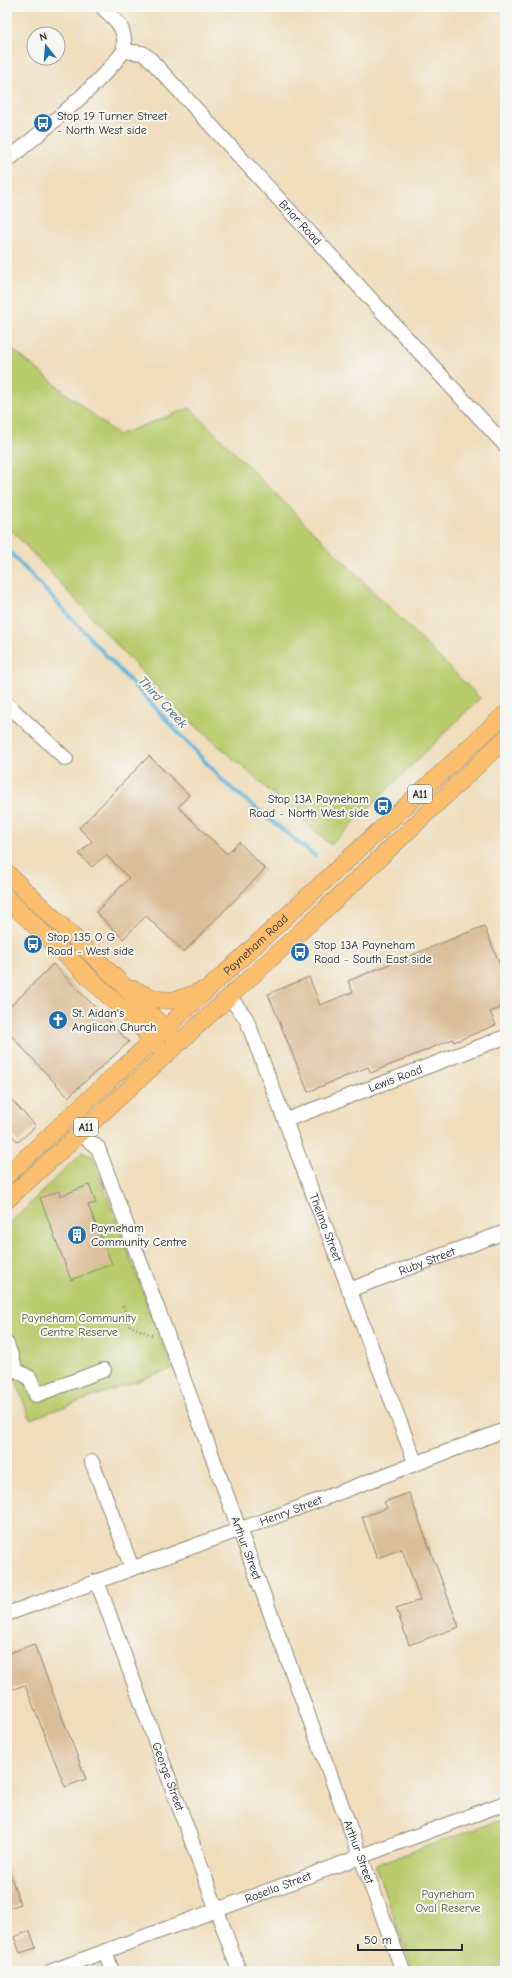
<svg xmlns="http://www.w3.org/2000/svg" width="512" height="1978" font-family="'Comic Neue',sans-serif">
  <rect width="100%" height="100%" fill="#f6f6f2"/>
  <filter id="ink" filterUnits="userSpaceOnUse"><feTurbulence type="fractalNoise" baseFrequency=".025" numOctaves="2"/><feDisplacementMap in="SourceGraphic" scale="8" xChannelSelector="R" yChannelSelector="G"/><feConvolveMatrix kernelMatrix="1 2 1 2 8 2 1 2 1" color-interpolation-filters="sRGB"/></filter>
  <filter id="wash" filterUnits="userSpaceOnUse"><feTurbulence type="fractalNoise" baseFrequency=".012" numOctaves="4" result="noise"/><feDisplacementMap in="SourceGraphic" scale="16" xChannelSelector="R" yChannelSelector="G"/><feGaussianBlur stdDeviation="0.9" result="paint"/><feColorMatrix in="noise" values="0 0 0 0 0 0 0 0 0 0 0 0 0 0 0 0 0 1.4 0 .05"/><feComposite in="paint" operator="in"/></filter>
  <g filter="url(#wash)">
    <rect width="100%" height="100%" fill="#efddbc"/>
    <path fill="#b9cb6d" stroke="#727b4c" d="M 7,345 L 118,435 L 190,408 L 480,698 L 331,845 L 171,704 L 7,525 Z
      M 82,1152 L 92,1156 L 172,1369 L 30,1419 L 7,1357 L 7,1226 Z
      M 505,1818 L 505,1971 L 413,1971 L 375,1865 Z"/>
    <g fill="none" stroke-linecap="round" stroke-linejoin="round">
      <path stroke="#5fb3db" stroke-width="4" d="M 7,549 L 225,783 L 315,856"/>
    </g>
    <g id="blocks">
      <path fill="#dbbd98" d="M 149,756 L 189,795 L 178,807 L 227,854 L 239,842 L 265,869 L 184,952 L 146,916 L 123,939 L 96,912 L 129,878 L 106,855 L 92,867 L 79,854 L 92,841 L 79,828 Z
        M 484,926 L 505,977 L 505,1006 L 490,1012 L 496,1025 L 454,1042 L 453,1039 L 371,1073 L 368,1067 L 308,1092 L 268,994 L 309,977 L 320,1005 L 353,992 L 348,981 Z
        M 53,964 L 129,1042 L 68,1097 L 7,1031 L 7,1010 Z
        M 7,1095 L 36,1126 L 18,1142 L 7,1130 Z
        M 89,1185 L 96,1203 L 88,1205 L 112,1264 L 71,1280 L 40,1198 L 59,1191 L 60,1196 Z
        M 409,1493 L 459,1627 L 409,1645 L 396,1608 L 420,1600 L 406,1560 L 402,1549 L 377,1558 L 362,1517 L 387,1508 L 384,1502 Z
        M 34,1644 L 86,1779 L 65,1787 L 25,1685 L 7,1691 L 7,1654 Z
        M 7,1871 L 9,1871 L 20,1904 L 7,1909 Z
        M 30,1931 L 36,1948 L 20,1953 L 14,1937 Z"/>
    </g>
  </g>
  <g filter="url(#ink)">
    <use href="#blocks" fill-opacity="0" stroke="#8d8474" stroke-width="1"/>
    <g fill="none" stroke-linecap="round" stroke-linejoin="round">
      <g stroke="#8d8474" stroke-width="16">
        <g id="minor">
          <path d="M 102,7 C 118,22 126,27 124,51"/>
          <path id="s1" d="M 124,51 L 142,53 L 149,58 L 505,445"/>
          <path d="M 7,161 C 47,126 91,93 124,51"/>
          <path d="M 7,704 L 66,759"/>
          <path id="s2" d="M 229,997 L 246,1018 L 415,1462"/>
          <path id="s3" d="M 286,1120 L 505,1037"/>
          <path id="s4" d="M 80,1133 L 98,1148 L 403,1971"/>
          <path id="s5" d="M 349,1290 L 505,1232"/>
          <path d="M 7,1344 L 16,1370 L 30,1378 L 36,1395 L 104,1370"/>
          <path d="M 92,1462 L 132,1568"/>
          <path id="s6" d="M 97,1581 L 239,1971"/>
          <path id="s7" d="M 7,1614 L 274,1517 L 505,1430"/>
          <path d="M 105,1951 L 112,1971"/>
          <path id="s8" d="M 52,1971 L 505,1803"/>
        </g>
      </g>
      <g stroke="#8d8474" stroke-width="18">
        <g id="major">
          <path d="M 7,873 L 119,981 L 173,1037"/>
          <path d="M 7,899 L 138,1024 L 160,1049"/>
          <path d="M 133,989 C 164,1005 172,1003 203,990"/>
          <path id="s9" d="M 7,1175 L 505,714"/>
          <path d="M 7,1200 L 347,889 L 505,739"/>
        </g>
      </g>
      <path stroke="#8d8474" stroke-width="2.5" stroke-dasharray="1 3" stroke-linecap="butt" d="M 123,1306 L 130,1326 L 154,1336"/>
      <use href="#minor" stroke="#fff" stroke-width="14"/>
      <use href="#major" stroke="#fbbe6e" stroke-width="17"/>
    </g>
  </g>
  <defs>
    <g id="bus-disc" transform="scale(1)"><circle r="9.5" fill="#1f6fb2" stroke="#f6f6f2"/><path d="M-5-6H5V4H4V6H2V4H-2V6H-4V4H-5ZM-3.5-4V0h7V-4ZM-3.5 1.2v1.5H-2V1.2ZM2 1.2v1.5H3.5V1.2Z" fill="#fff"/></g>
    <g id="church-disc" transform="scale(1)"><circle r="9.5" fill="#1f6fb2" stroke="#f6f6f2"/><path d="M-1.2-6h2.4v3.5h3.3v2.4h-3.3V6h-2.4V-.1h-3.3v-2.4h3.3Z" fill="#fff"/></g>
    <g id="building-disc" transform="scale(1)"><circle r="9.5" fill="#1f6fb2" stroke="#f6f6f2"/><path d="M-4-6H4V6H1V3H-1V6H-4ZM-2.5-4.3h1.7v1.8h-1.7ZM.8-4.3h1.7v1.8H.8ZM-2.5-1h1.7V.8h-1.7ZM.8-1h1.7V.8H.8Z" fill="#fff"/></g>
  </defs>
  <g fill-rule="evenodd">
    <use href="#bus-disc" x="43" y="123"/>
    <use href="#bus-disc" x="383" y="806"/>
    <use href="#bus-disc" x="33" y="944"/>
    <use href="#bus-disc" x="300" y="952"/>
    <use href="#church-disc" x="58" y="1020"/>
    <use href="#building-disc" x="77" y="1235"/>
  </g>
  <g text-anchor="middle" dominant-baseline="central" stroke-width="4" stroke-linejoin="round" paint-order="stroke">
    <g fill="#f6f6f2" stroke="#686867" stroke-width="1">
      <rect x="408" y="785" width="24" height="18" rx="3"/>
      <rect x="74" y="1118" width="24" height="18" rx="3"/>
    </g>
    <g font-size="11" font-weight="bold" fill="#2b2b2b">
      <text x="420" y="794">A11</text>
      <text x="86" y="1127">A11</text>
    </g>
    <g font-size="12" fill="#2b2b2b" stroke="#f6f6f2" text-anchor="start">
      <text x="57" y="116">Stop 19 Turner Street<tspan x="57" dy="14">- North West side</tspan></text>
      <text x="369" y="799" text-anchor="end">Stop 13A Payneham<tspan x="369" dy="14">Road - North West side</tspan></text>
      <text x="47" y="937">Stop 135 O G<tspan x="47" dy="14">Road - West side</tspan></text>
      <text x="314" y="945">Stop 13A Payneham<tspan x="314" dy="14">Road - South East side</tspan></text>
      <text x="72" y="1013">St. Aidan's<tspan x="72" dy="14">Anglican Church</tspan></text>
      <text x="91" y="1228">Payneham<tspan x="91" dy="14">Community Centre</tspan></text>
    </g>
    <g font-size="12" fill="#2b2b2b" stroke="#f6f6f2">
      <text stroke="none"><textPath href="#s1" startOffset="250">Briar Road</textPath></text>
      <text stroke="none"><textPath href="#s9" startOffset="339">Payneham Road</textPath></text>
      <text stroke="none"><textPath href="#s3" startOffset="117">Lewis Road</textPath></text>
      <text stroke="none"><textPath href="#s2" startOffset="251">Thelma Street</textPath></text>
      <text stroke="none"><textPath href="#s5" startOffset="83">Ruby Street</textPath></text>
      <text stroke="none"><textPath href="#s7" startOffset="302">Henry Street</textPath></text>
      <text stroke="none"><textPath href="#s4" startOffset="450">Arthur Street</textPath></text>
      <text stroke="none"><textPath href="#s6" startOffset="208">George Street</textPath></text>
      <text stroke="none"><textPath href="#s4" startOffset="774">Arthur Street</textPath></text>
      <text stroke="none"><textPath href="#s8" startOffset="241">Rosella Street</textPath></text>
    </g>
    <g font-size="12" fill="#565b3f" stroke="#f6f6f2">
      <text x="79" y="1318">Payneham Community<tspan x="79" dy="14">Centre Reserve</tspan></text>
      <text x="448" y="1894">Payneham<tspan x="448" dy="14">Oval Reserve</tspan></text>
    </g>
    <g font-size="13" font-style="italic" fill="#3d5b69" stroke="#f6f6f2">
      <text transform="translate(163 702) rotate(47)">Third Creek</text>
    </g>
  </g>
  <rect width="512" height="1978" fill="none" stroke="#f6f6f2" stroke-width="24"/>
  <g transform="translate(46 46) rotate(343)"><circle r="19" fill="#f6f6f2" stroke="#a5a5a2"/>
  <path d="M0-3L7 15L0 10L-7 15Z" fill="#1f6fb2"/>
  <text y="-6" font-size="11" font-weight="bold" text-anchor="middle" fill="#2b2b2b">N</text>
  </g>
  <path d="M358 1944v6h104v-6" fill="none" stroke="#2b2b2b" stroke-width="2"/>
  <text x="364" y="1944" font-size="12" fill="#2b2b2b" stroke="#f6f6f2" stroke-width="3" paint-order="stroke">50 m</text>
</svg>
